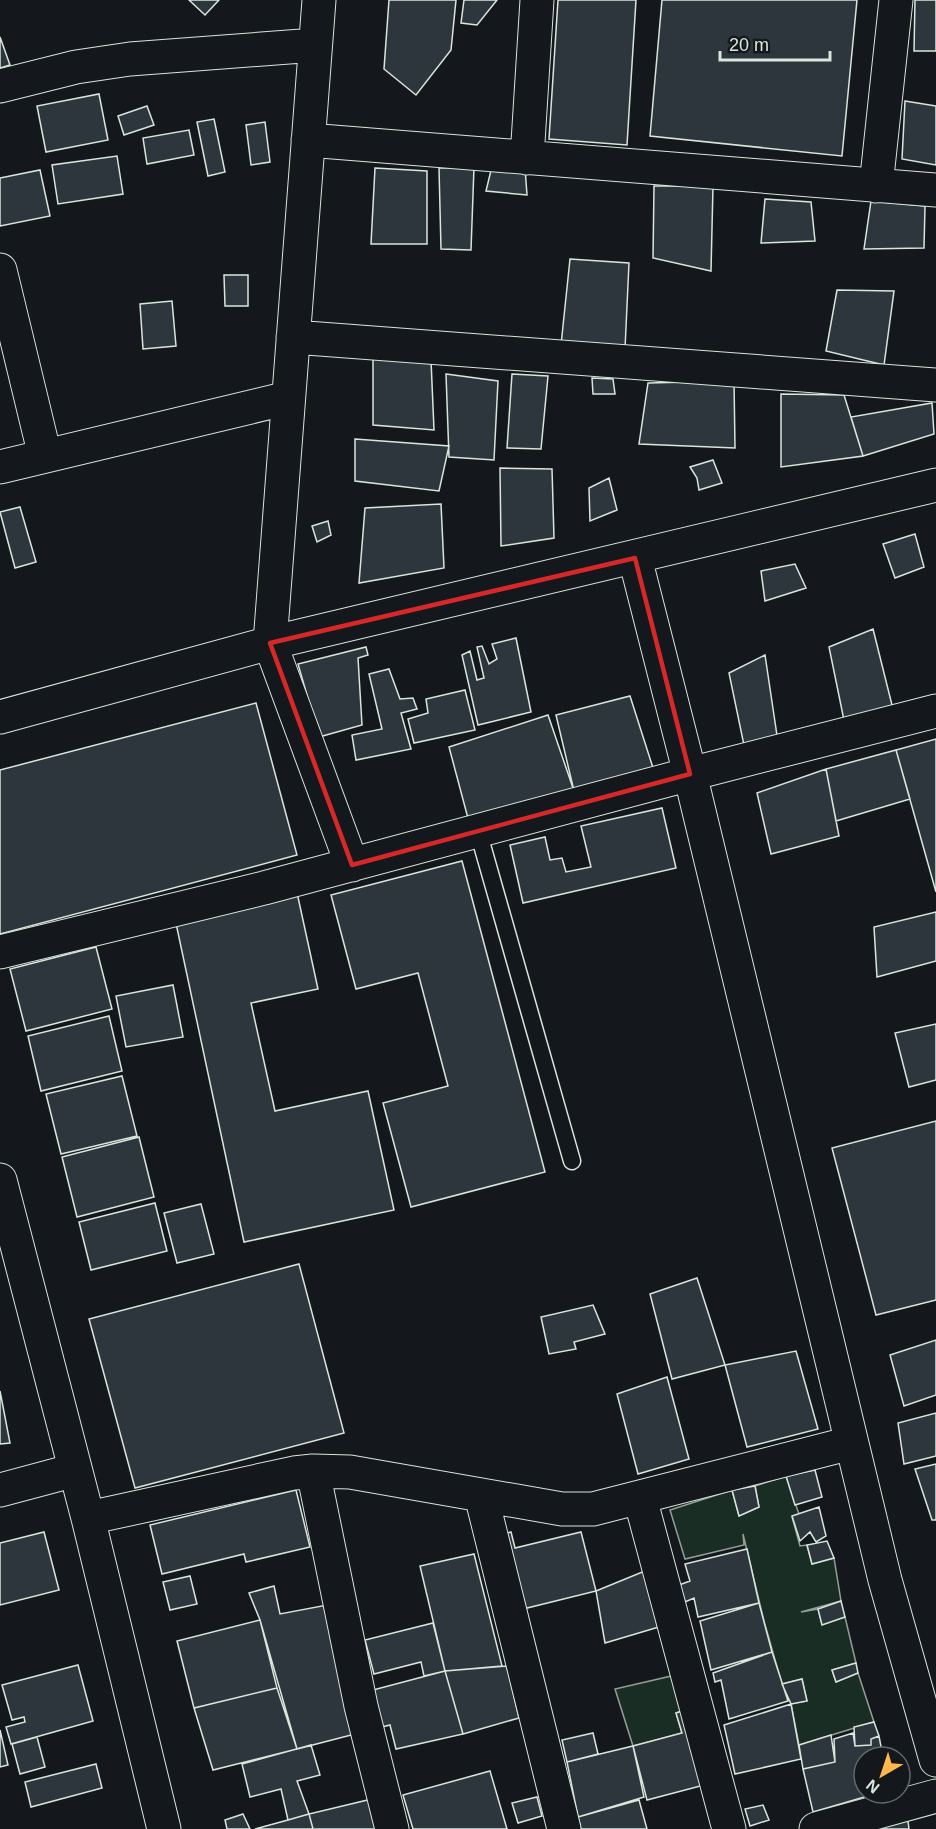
<svg xmlns="http://www.w3.org/2000/svg" width="936" height="1829" font-family="Helvetica,sans-serif">
  <rect width="100%" height="100%" fill="#14181c"/>
  <path fill="#1a2d24" stroke="#939e99" stroke-width="1.5" d="M 786,1476 L 799,1514 L 792,1517 L 800,1546 L 807,1545 L 812,1564 L 834,1558 L 841,1601 L 801,1612 L 818,1609 L 822,1624 L 845,1617 L 856,1663 L 832,1670 L 836,1682 L 858,1673 L 874,1722 L 799,1745 L 791,1704 L 807,1701 L 802,1679 L 782,1684 L 764,1621 L 743,1534 L 744,1545 L 685,1559 L 670,1510 L 732,1490 L 739,1516 L 759,1507 L 755,1486 Z
    M 680,1674 L 688,1709 L 676,1713 L 682,1733 L 633,1746 L 615,1689 Z"/>
  <path fill="#2c363c" stroke="#d8e6dc" stroke-width="1.5" d="M 189,0 L 219,0 L 205,15 Z
    M 389,0 L 456,0 L 451,50 L 416,95 L 384,69 Z
    M 464,0 L 497,0 L 477,25 L 461,23 Z
    M 558,0 L 636,0 L 627,145 L 549,139 Z
    M 662,0 L 857,0 L 842,156 L 650,136 Z
    M 915,0 L 936,0 L 936,51 L 914,51 Z
    M 0,37 L 10,65 L 0,68 Z
    M 99,94 L 108,140 L 46,152 L 37,106 Z
    M 905,101 L 936,106 L 936,165 L 902,159 Z
    M 147,106 L 154,125 L 124,135 L 118,116 Z
    M 214,119 L 225,172 L 208,176 L 197,122 Z
    M 265,122 L 270,162 L 251,165 L 246,125 Z
    M 189,130 L 194,155 L 147,164 L 143,138 Z
    M 117,156 L 123,194 L 58,204 L 52,165 Z
    M 492,166 L 525,168 L 527,195 L 486,191 Z
    M 474,167 L 471,250 L 441,249 L 439,168 Z
    M 375,168 L 427,171 L 427,244 L 371,244 Z
    M 40,170 L 50,216 L 0,226 L 0,178 Z
    M 654,186 L 713,186 L 711,271 L 653,258 Z
    M 765,199 L 811,202 L 815,241 L 761,243 Z
    M 871,201 L 925,206 L 924,248 L 864,249 Z
    M 570,259 L 629,263 L 625,349 L 561,345 Z
    M 224,275 L 248,275 L 248,306 L 225,306 Z
    M 837,290 L 894,291 L 884,365 L 826,351 Z
    M 172,301 L 176,346 L 143,349 L 140,304 Z
    M 373,358 L 431,360 L 434,430 L 373,425 Z
    M 446,374 L 498,381 L 494,460 L 449,457 Z
    M 512,374 L 548,376 L 541,449 L 507,448 Z
    M 592,378 L 613,379 L 615,394 L 593,394 Z
    M 734,381 L 735,448 L 639,444 L 648,383 Z
    M 781,394 L 844,395 L 863,456 L 781,467 Z
    M 932,403 L 934,434 L 863,456 L 851,417 Z
    M 355,439 L 449,446 L 439,491 L 355,481 Z
    M 713,460 L 722,483 L 699,490 L 697,478 L 690,467 Z
    M 500,468 L 552,469 L 554,538 L 501,546 Z
    M 609,478 L 617,510 L 590,521 L 589,488 Z
    M 441,504 L 444,568 L 359,583 L 365,508 Z
    M 20,507 L 36,562 L 15,568 L 0,512 Z
    M 328,521 L 331,535 L 317,542 L 312,526 Z
    M 915,534 L 924,567 L 895,578 L 883,544 Z
    M 795,564 L 806,588 L 765,601 L 761,571 Z
    M 873,629 L 894,713 L 846,730 L 829,647 Z
    M 516,638 L 531,712 L 478,725 L 462,655 L 470,651 L 477,680 L 484,678 L 477,647 L 482,646 L 489,664 L 497,659 L 492,644 Z
    M 366,647 L 368,655 L 358,658 L 362,725 L 319,737 L 298,664 Z
    M 765,655 L 779,749 L 746,755 L 729,673 Z
    M 389,669 L 400,699 L 413,698 L 417,709 L 401,713 L 411,749 L 356,760 L 352,735 L 382,729 L 369,674 Z
    M 465,690 L 475,730 L 414,743 L 408,719 L 428,713 L 426,699 Z
    M 630,696 L 654,771 L 574,791 L 556,715 Z
    M 256,703 L 297,855 L 0,934 L 0,770 Z
    M 548,715 L 574,791 L 469,822 L 449,747 Z
    M 936,739 L 936,892 L 896,750 Z
    M 896,750 L 910,799 L 836,821 L 826,769 Z
    M 826,769 L 839,836 L 771,854 L 757,793 Z
    M 662,808 L 676,868 L 523,903 L 510,845 L 545,837 L 550,860 L 562,858 L 566,872 L 591,867 L 581,826 Z
    M 462,861 L 545,1172 L 411,1207 L 383,1103 L 448,1086 L 418,973 L 356,989 L 331,895 Z
    M 296,888 L 318,989 L 251,1003 L 275,1111 L 368,1091 L 394,1210 L 244,1242 L 174,914 Z
    M 936,912 L 936,961 L 877,977 L 874,927 Z
    M 96,947 L 112,1009 L 26,1031 L 10,969 Z
    M 173,985 L 183,1037 L 126,1047 L 116,996 Z
    M 109,1016 L 122,1071 L 41,1091 L 28,1036 Z
    M 936,1024 L 936,1080 L 909,1087 L 895,1033 Z
    M 122,1076 L 137,1136 L 61,1154 L 46,1094 Z
    M 936,1121 L 936,1300 L 876,1315 L 832,1148 Z
    M 139,1137 L 154,1197 L 77,1217 L 62,1157 Z
    M 155,1203 L 167,1251 L 91,1270 L 79,1222 Z
    M 201,1204 L 214,1254 L 177,1263 L 164,1213 Z
    M 299,1264 L 344,1433 L 135,1488 L 89,1319 Z
    M 697,1278 L 725,1365 L 672,1379 L 650,1294 Z
    M 593,1305 L 605,1334 L 574,1342 L 576,1349 L 549,1354 L 541,1317 Z
    M 936,1340 L 936,1395 L 904,1406 L 890,1355 Z
    M 796,1351 L 818,1429 L 747,1447 L 725,1365 Z
    M 667,1377 L 689,1459 L 638,1474 L 617,1394 Z
    M 0,1391 L 10,1443 L 0,1444 Z
    M 936,1413 L 936,1456 L 904,1464 L 898,1423 Z
    M 936,1464 L 936,1520 L 932,1520 L 915,1469 Z
    M 815,1470 L 822,1497 L 795,1505 L 786,1476 Z
    M 755,1486 L 759,1507 L 739,1516 L 732,1490 Z
    M 296,1490 L 310,1547 L 246,1562 L 244,1554 L 162,1574 L 150,1525 Z
    M 819,1507 L 826,1536 L 816,1542 L 810,1532 L 800,1541 L 792,1516 Z
    M 44,1532 L 59,1590 L 0,1605 L 0,1543 Z
    M 511,1532 L 515,1548 L 581,1532 L 596,1591 L 519,1610 L 499,1535 Z
    M 827,1541 L 834,1558 L 812,1564 L 807,1545 Z
    M 747,1549 L 759,1603 L 698,1617 L 694,1598 L 685,1602 L 679,1585 L 690,1581 L 685,1564 Z
    M 474,1554 L 502,1666 L 445,1671 L 420,1566 Z
    M 652,1568 L 669,1624 L 605,1643 L 596,1591 Z
    M 190,1576 L 197,1604 L 170,1610 L 163,1582 Z
    M 274,1586 L 280,1614 L 327,1605 L 359,1733 L 297,1749 L 260,1620 L 249,1593 Z
    M 841,1601 L 845,1617 L 822,1625 L 818,1609 Z
    M 759,1603 L 772,1652 L 711,1670 L 700,1621 Z
    M 260,1620 L 277,1688 L 194,1708 L 177,1641 Z
    M 433,1623 L 445,1671 L 424,1676 L 421,1662 L 374,1674 L 365,1640 Z
    M 772,1652 L 788,1701 L 729,1719 L 721,1680 L 715,1682 L 713,1673 Z
    M 856,1663 L 858,1673 L 836,1682 L 832,1670 Z
    M 78,1665 L 93,1721 L 11,1744 L 6,1727 L 25,1722 L 24,1717 L 12,1720 L 2,1685 Z
    M 507,1666 L 519,1718 L 463,1734 L 445,1671 Z
    M 445,1671 L 463,1734 L 396,1749 L 390,1725 L 382,1727 L 373,1690 Z
    M 802,1679 L 807,1701 L 791,1704 L 782,1684 Z
    M 277,1688 L 297,1749 L 213,1770 L 194,1708 Z
    M 791,1704 L 801,1759 L 735,1774 L 724,1725 Z
    M 688,1709 L 708,1784 L 647,1800 L 633,1746 L 682,1733 L 676,1713 Z
    M 874,1722 L 879,1736 L 871,1739 L 871,1745 L 855,1746 L 854,1727 Z
    M 0,1730 L 8,1765 L 0,1767 Z
    M 593,1733 L 598,1754 L 567,1762 L 562,1740 Z
    M 853,1733 L 855,1746 L 871,1745 L 871,1739 L 879,1736 L 883,1757 L 864,1757 L 864,1793 L 878,1793 L 813,1812 L 803,1769 L 835,1762 L 834,1739 Z
    M 831,1735 L 835,1762 L 803,1769 L 799,1745 Z
    M 37,1737 L 45,1767 L 20,1774 L 12,1744 Z
    M 311,1745 L 320,1775 L 297,1781 L 309,1814 L 288,1820 L 281,1789 L 250,1797 L 242,1764 Z
    M 633,1746 L 644,1797 L 578,1817 L 567,1762 Z
    M 96,1764 L 102,1788 L 31,1807 L 25,1782 Z
    M 490,1771 L 507,1829 L 413,1829 L 403,1795 Z
    M 537,1797 L 542,1816 L 518,1823 L 512,1803 Z
    M 376,1798 L 384,1829 L 313,1829 L 309,1814 Z
    M 639,1800 L 647,1829 L 581,1829 L 578,1817 Z
    M 763,1805 L 769,1820 L 750,1826 L 745,1809 Z
    M 907,1813 L 909,1829 L 878,1829 Z
    M 243,1814 L 250,1829 L 227,1829 L 225,1820 Z
    M 309,1814 L 313,1829 L 255,1829 L 288,1820 Z"/>
  <g fill="none" stroke-linecap="round" stroke-linejoin="round">
    <g stroke="#d8e6dc" stroke-width="19">
      <path id="lane" d="M 478,831 L 572,1161"/>
    </g>
    <g stroke="#d8e6dc" stroke-width="35">
      <path id="street" d="M 319,0 L 270,643 L 352,865
        M 0,86 L 76,67 L 130,59 L 315,45
        M 308,140 L 936,190
        M 527,158 L 537,0
        M 876,186 L 896,0
        M 0,270 L 45,456
        M 293,337 L 936,385
        M 0,467 L 288,398
        M 635,558 L 690,774 L 885,1580 L 936,1760
        M 0,952 L 264,888 L 690,774 L 936,711
        M 0,1180 L 88,1518 L 164,1829
        M 313,1471 L 361,1706 L 392,1829
        M 0,1490 L 75,1470
        M 481,1495 L 564,1829
        M 640,1498 L 729,1829
        M 88,1518 L 294,1473 L 313,1471 L 350,1472 L 562,1509 L 593,1509 L 851,1443
        M 816,1829 L 936,1796"/>
    </g>
    <g stroke="#d8e6dc" stroke-width="35">
      <path id="secondary" d="M 0,717 L 270,643 L 936,485"/>
    </g>
    <use href="#lane" stroke="#14181c" stroke-width="16"/>
    <use href="#street" stroke="#14181c" stroke-width="33"/>
    <use href="#secondary" stroke="#14181c" stroke-width="33"/>
  </g>
  <path fill="none" stroke="#d62828" stroke-width="4.5" stroke-linejoin="round" d="M 635,558 L 690,774 L 352,865 L 270,643 Z"/>
  <g transform="translate(882 1775) rotate(219)"><circle r="28" fill="#14181c" stroke="#626a69" stroke-width="1.5"/>
  <path d="M0-4.5L10 22L0 15L-10 22Z" fill="#ffb74d"/>
  <text y="-9" font-size="16" font-weight="bold" text-anchor="middle" fill="#d8e6dc">N</text>
  </g>
  <path d="M720 51v9h110v-9" fill="none" stroke="#d8e6dc" stroke-width="3"/>
  <text x="729" y="51" font-size="18" fill="#d8e6dc" stroke="#14181c" stroke-width="4.5" paint-order="stroke">20 m</text>
</svg>
